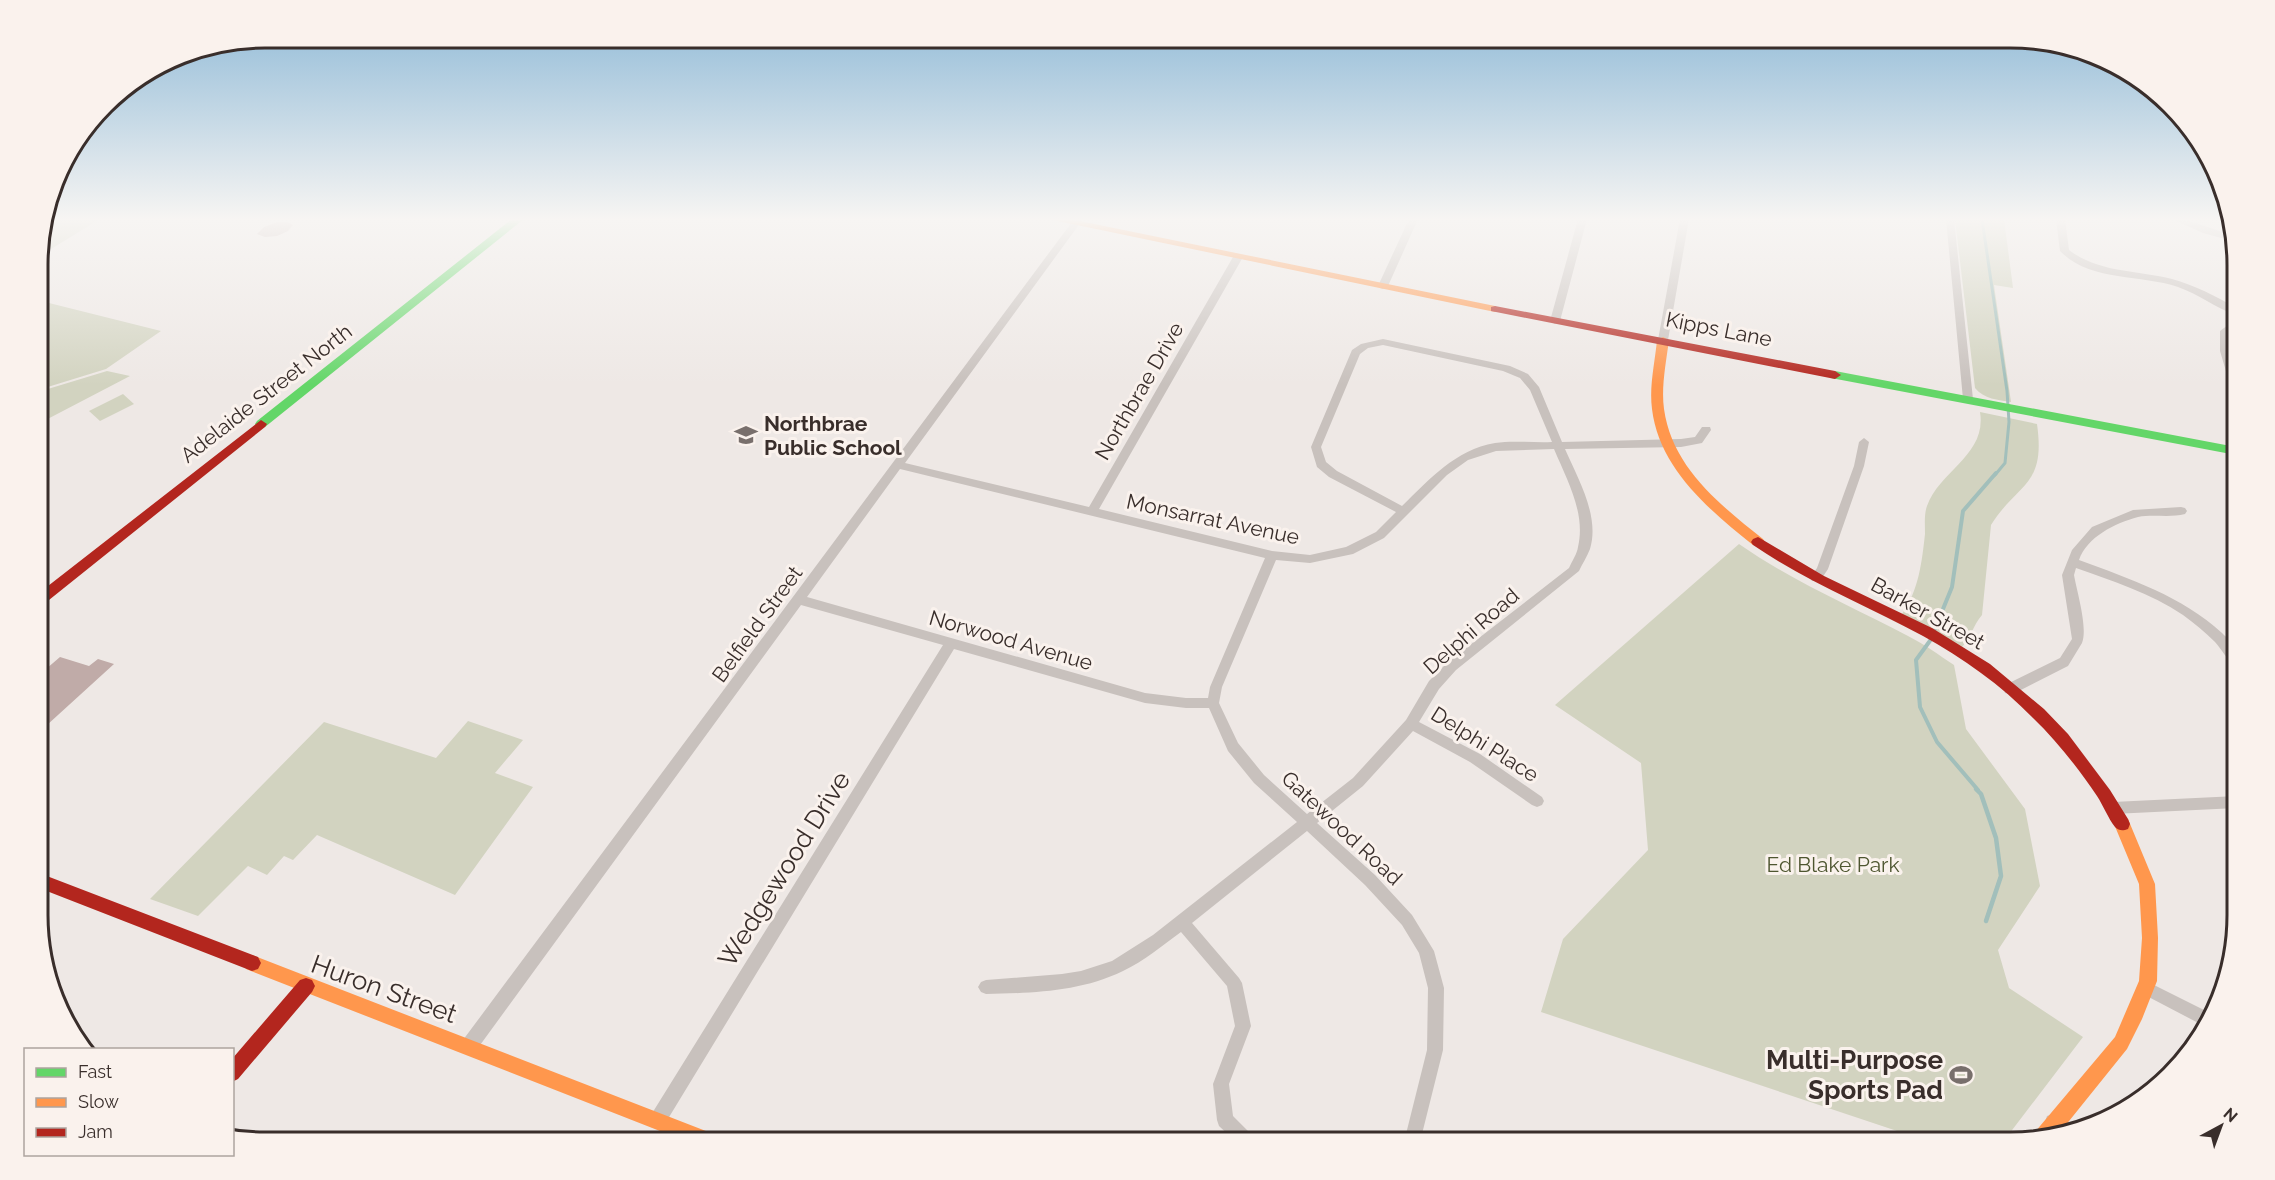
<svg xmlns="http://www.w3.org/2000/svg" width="2275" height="1180" font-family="Raleway,sans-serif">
  <rect width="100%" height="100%" fill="#eee8e5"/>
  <path fill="#d2d3c0" d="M 46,219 L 100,219 L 38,257 Z
    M 1955,219 L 2004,219 L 2013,288 L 1994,285 L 2011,402 C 1998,400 1984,399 1975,388 Z
    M 45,302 L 161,331 L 106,369 L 38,390 L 38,306 Z
    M 107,371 L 130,376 L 38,424 L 38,392 Z
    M 123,394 L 134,404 L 100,421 L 89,411 Z
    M 1980,412 L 2037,424 C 2046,487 2018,482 1991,525 L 1982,615 C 1973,625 1971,638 1962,647 L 1902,614 C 1919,590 1922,561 1925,534 C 1925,525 1924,514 1927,506 C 1940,470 1987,455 1980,412 Z
    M 1739,544 C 1792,581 1851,606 1908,636 C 1924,644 1939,655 1954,665 L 1966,729 L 2025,809 L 2040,886 L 1998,950 L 2009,988 L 2083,1037 L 2003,1142 L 1930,1142 L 1541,1012 L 1563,939 L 1648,850 L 1641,763 L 1555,705 Z
    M 468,721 L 523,740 L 495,773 L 533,787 L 455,895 L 317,835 L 293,860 L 284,856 L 267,875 L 248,866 L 198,916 L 150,899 L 324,722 L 436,758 Z"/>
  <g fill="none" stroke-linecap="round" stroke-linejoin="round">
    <path stroke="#a2bfbb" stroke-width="3" d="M 1982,219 L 2007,391 L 2009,422 L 2005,463 L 1995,475"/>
    <path stroke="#a2bfbb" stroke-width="4" d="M 1934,631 L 1952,587 L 1963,511 L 1996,473
      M 1932,638 L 1916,660 L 1920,707 L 1937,742 L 1978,790"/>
    <path stroke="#a2bfbb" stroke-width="4.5" d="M 1976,789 L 1981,794 L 1996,838 L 2001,876 L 1986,921"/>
  </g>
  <path fill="#c0aba8" d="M 277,222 L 288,222 L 293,225 L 288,231 L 277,236 L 265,237 L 257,234 L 264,227 Z
    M 60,657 L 89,666 L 98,659 L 114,664 L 47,725 L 39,723 L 39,675 Z"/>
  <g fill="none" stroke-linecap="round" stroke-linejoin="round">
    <path fill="#c8c1bd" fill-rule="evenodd" d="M 1409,219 L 1418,219 L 1388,286 L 1383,289 L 1380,288 L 1378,286 Z
      M 1578,219 L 1587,219 L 1560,321 L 1555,324 L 1550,321 Z
      M 1680,219 L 1689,219 L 1668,340 L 1663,343 L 1658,340 Z
      M 1946,219 L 1954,219 L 1973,399 L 1968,402 L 1963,399 Z
      M 2056,219 L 2065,219 L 2069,250 C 2099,273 2137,270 2172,279 C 2194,285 2216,296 2236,308 L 2236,315 C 2216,308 2198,294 2178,287 C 2140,274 2090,282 2060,251 Z
      M 2172,219 C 2193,219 2215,231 2236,236 L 2236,242 L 2203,233 Z
      M 1075,221 L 1078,222 L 1078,226 L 905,463 L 1089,507 L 1233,257 L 1238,254 L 1243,257 L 1099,509 L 1272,551 L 1310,555 L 1346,547 L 1376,532 L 1396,512 L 1329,477 L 1317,467 L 1311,447 L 1352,350 L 1361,344 L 1383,339 L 1510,366 L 1528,374 L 1539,387 L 1562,442 L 1681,439 L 1695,437 L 1702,427 L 1710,427 L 1711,430 L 1702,443 L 1681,447 L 1565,449 C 1578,479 1600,516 1590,549 C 1587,557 1582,564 1579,571 L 1456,670 L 1439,689 L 1419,722 L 1480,754 L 1542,797 L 1544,801 L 1542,805 L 1537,807 L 1532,805 L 1470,762 L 1413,731 L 1363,786 L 1317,823 L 1375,875 L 1412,915 L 1434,951 L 1444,988 L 1443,1050 L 1420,1142 L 1404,1142 L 1427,1050 L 1428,988 L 1419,953 L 1402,925 L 1365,885 L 1307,831 L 1192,923 L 1239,978 L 1242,983 L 1251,1026 L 1229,1084 L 1233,1116 L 1248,1131 L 1261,1136 L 1263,1142 L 1236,1142 L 1219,1126 L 1217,1120 L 1213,1084 L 1235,1026 L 1227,986 L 1181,932 C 1162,946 1144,961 1123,971 C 1080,992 1032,993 986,994 L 981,992 L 978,987 L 981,982 L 986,980 L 1062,974 L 1081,971 L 1112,961 L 1153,935 L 1297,822 L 1254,783 L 1228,751 L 1209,708 L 1186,708 L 1145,703 L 954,649 L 663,1127 L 657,1129 L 651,1127 L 649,1121 L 651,1115 L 943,645 L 801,605 L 475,1052 L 469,1054 L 463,1052 L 461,1046 L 463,1040 L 1072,222 ZM 1383,345 L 1503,371 L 1520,378 L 1530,390 L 1552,442 C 1533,443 1513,440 1495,443 C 1455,450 1430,479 1402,506 L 1337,471 L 1326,462 L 1321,447 L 1360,354 L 1368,348 ZM 1554,449 C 1567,480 1586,513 1578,547 C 1577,554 1572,561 1569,568 L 1448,662 L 1429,681 L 1406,720 L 1353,778 L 1307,814 L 1264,775 L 1238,743 L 1219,703 L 1222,687 L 1276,560 L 1310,563 L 1353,554 L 1384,538 L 1447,475 L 1468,460 L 1496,451 ZM 900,469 L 1265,558 L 1210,687 L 1208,698 L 1186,698 L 1145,693 L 807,597 Z
      M 2236,319 L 2236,327 L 2230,332 C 2230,353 2236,370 2236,391 L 2231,388 L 2220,351 L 2220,331 Z
      M 1864,438 L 1869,442 L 1864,466 L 1828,569 L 1820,581 L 1812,581 L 1810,578 L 1817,568 L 1854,466 L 1859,442 Z
      M 2181,507 L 2185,508 L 2187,511 L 2185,514 C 2170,518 2153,514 2138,517 C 2115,523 2087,537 2079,560 C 2130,579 2182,596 2222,633 C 2227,638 2235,645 2237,651 C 2238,655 2237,661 2237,665 C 2227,662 2222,649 2215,642 C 2205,632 2194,623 2183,615 C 2151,593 2112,581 2076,568 L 2074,575 C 2077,592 2088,628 2082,643 L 2068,666 L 2015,693 L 2010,694 L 2005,693 L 2004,689 L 2005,685 L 2060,658 L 2072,639 L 2062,575 L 2072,550 L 2092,527 L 2133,510 Z
      M 2237,796 L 2237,808 L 2113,814 L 2108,812 L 2106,808 L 2108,804 L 2113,802 Z
      M 2146,981 L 2214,1015 L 2214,1016 L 2206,1027 L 2141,993 L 2138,988 L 2141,983 Z
      M 2053,1114 L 2074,1128 L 2075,1132 L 2057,1136 L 2047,1128 L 2045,1122 L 2047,1116 Z"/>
    <path fill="#63d668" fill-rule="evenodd" d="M 512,219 L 524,219 L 265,427 L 257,427 L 255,424 L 257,421 Z
      M 1835,371 L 2236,447 L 2236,455 L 1831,378 L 1829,375 Z"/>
    <path fill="#ff974d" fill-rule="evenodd" d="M 1048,219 L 1070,219 L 1495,306 L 1500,309 L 1495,312 Z
      M 1663,337 L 1669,340 C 1666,363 1661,387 1664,409 C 1672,467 1720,505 1763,539 L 1765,542 L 1763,545 L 1753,545 C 1709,510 1659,468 1652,409 C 1649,386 1655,362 1657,340 Z
      M 2122,817 L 2128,819 L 2155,884 L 2158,938 L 2157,981 L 2142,1019 L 2127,1049 L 2057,1136 L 2033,1140 L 2035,1132 L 2115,1037 L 2139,981 L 2142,938 L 2139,884 L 2114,824 L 2116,819 Z
      M 252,955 L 711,1133 L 718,1135 L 720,1142 L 688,1142 L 246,969 L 243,963 L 246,957 Z"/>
    <path fill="#b3261e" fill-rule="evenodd" d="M 1495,306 L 1835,371 L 1841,375 L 1835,379 L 1491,311 L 1491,307 Z
      M 261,420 L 267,424 L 265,427 L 44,604 L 39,605 L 39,593 Z
      M 1758,537 L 1824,576 L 1932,628 L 1990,664 L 2044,709 L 2068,734 L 2110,790 L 2128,819 L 2130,824 L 2128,829 C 2123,831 2119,831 2115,827 C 2108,818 2103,805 2097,796 C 2078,768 2057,741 2033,718 C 2001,685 1963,658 1923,636 C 1866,605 1807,582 1753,545 L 1751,542 L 1753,539 Z
      M 39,873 L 258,957 L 261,963 L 258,969 L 252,971 L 39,888 Z
      M 306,978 L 312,980 L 315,986 L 312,992 L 238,1079 L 232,1082 L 232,1059 L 300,980 Z"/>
  </g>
  <linearGradient id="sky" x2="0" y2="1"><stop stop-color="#8cb8d6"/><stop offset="0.57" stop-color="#f7f5f3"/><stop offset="1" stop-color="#f7f5f3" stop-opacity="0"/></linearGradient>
  <rect width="2275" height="385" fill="url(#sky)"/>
  <defs>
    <g id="school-bare" transform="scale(1.8)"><path d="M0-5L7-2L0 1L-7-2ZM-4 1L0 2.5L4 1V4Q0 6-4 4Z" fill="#786f6c" stroke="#faf2ed" stroke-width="2.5" paint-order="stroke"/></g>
    <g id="stadium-bare" transform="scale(1.8)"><path d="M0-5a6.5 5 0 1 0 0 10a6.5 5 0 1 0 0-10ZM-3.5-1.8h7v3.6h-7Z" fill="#786f6c" stroke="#faf2ed" stroke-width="2.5" paint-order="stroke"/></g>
  </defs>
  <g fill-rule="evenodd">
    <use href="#school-bare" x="746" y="435"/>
    <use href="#stadium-bare" x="1961" y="1075"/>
  </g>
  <g text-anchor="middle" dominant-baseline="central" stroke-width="6" stroke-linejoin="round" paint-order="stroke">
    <g font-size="21" fill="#392e2b" stroke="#faf2ed">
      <text transform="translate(1719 329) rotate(11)">Kipps Lane</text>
      <text transform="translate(1139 391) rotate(-60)">Northbrae Drive</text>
      <text transform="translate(266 393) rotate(-38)">Adelaide Street North</text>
      <text transform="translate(1213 519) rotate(12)">Monsarrat Avenue</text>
      <text transform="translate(1928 613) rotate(29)">Barker Street</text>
      <text transform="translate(757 624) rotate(-54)">Belfield Street</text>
      <text transform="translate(1471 631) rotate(-41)">Delphi Road</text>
      <text transform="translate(1011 640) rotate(16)">Norwood Avenue</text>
      <text transform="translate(1485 744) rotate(32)">Delphi Place</text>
      <text transform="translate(1342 828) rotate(43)">Gatewood Road</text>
    </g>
    <g font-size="21" font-weight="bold" fill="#392e2b" stroke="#faf2ed" text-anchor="start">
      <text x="764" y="423">Northbrae<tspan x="764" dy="24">Public School</tspan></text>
    </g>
    <g font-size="21" fill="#4e5630" stroke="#faf2ed">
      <text x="1833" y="864">Ed Blake Park</text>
    </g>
    <g font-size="26" fill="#392e2b" stroke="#faf2ed">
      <text transform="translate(784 869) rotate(-58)">Wedgewood Drive</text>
      <text transform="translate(384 989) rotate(20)">Huron Street</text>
    </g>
    <g font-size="26" font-weight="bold" fill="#392e2b" stroke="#faf2ed" text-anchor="end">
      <text x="1943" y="1060">Multi-Purpose<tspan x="1943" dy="30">Sports Pad</tspan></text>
    </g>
  </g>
  <path d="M0 0H2275V1180H0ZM265 48H2010A217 217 0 0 1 2227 265V915A217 217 0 0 1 2010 1132H265A217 217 0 0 1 48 915V265A217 217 0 0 1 265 48Z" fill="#faf2ed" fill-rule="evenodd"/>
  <path fill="none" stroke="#392e2b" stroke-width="3" d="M265 48H2010A217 217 0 0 1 2227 265V915A217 217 0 0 1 2010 1132H265A217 217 0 0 1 48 915V265A217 217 0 0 1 265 48Z"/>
  <rect x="24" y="1048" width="210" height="108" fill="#faf2ed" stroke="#ada49f" stroke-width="1.5"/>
  <rect x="36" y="1068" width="30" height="9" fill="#63d668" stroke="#ada49f" stroke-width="1.5"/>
  <text x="78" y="1078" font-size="18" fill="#392e2b">Fast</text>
  <rect x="36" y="1098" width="30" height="9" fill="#ff974d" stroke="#ada49f" stroke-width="1.5"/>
  <text x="78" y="1108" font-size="18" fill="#392e2b">Slow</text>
  <rect x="36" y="1128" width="30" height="9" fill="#b3261e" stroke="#ada49f" stroke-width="1.5"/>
  <text x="78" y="1138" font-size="18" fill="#392e2b">Jam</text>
  <g transform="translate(2221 1126) rotate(41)" stroke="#faf2ed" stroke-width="4.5" paint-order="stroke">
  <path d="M0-4.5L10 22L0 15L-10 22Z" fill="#392e2b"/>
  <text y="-9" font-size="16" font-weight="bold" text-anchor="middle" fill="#392e2b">N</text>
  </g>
</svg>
